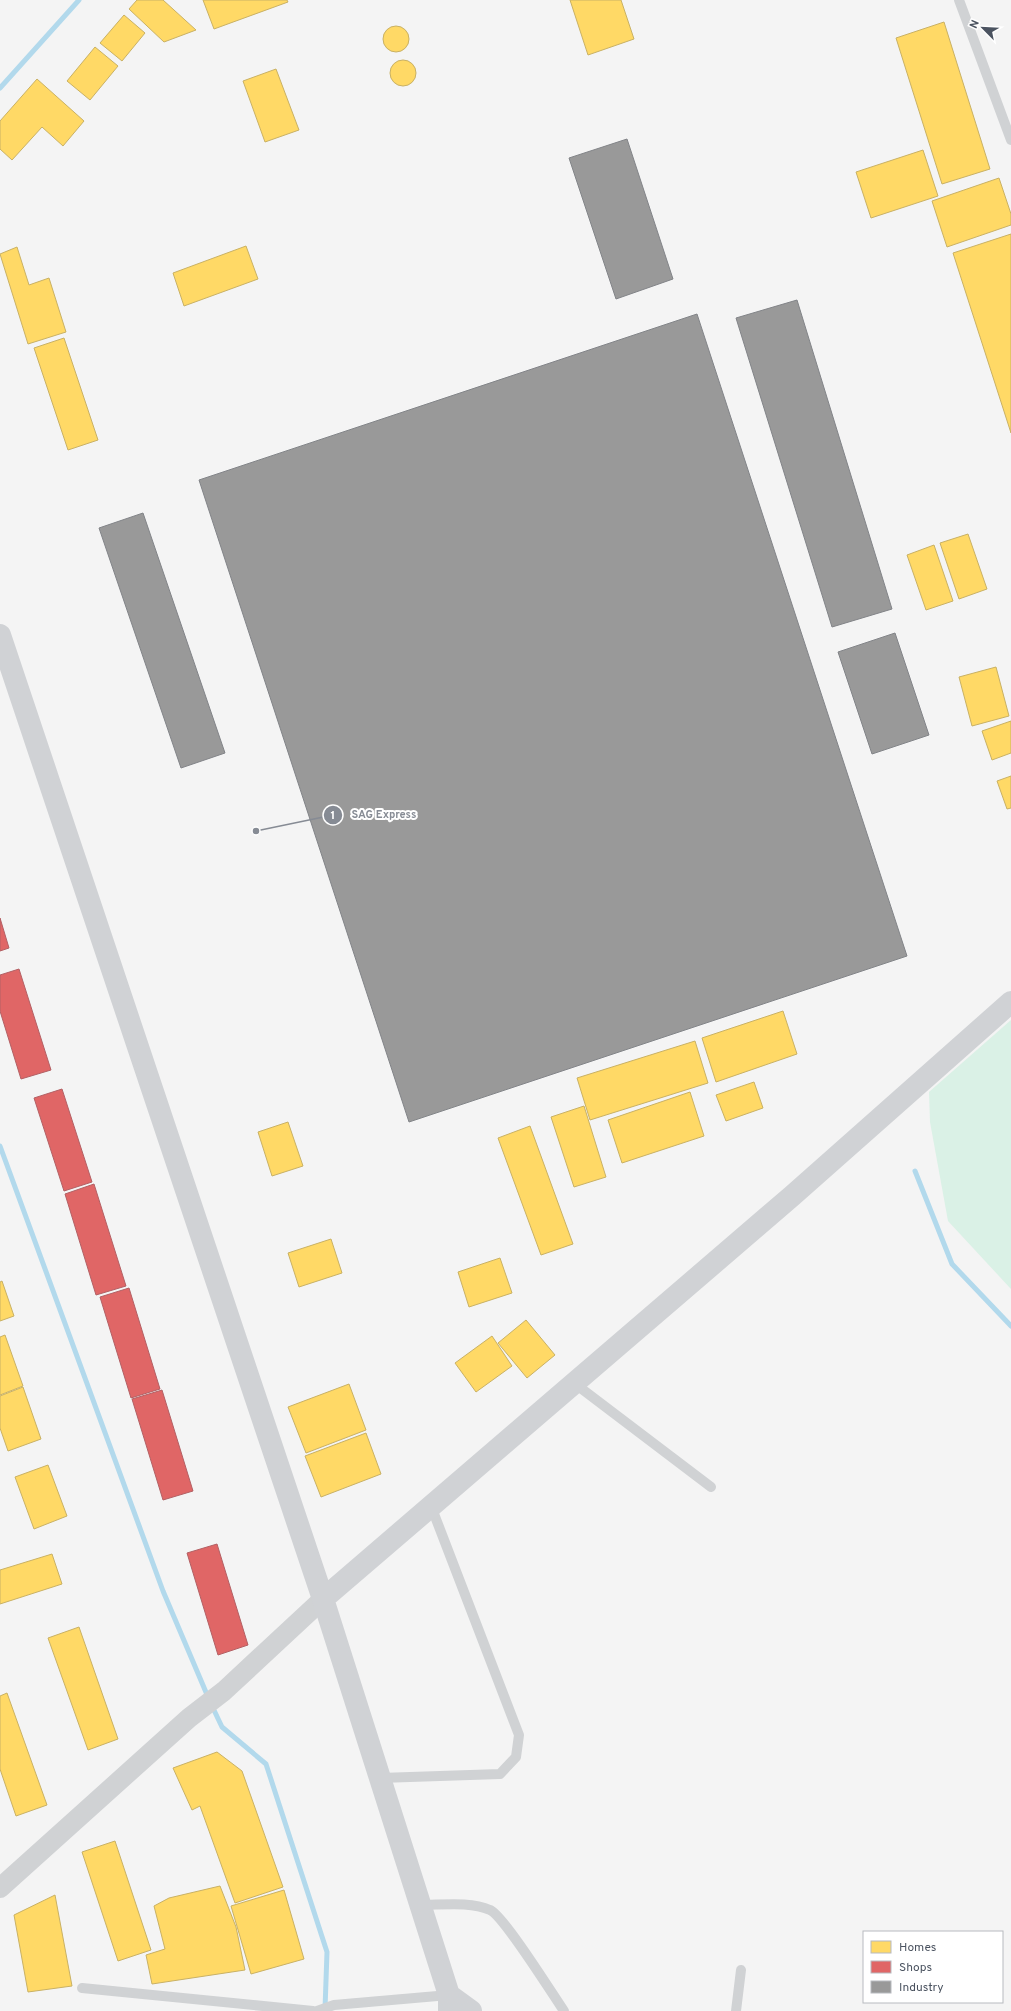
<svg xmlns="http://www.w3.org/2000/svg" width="1011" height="2011" font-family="Overpass,sans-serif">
  <rect width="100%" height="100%" fill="#f4f4f4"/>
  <path fill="#daf1e6" d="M 1011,1020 L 1011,1289 L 948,1221 L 930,1122 L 929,1092 Z"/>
  <path fill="#ffd966" stroke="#c9b164" d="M 137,0 L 163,0 L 196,30 L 164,42 L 129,9 Z
    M 203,0 L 287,0 L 288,2 L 214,29 Z
    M 570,0 L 621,0 L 634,39 L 588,55 Z
    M 124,15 L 145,33 L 122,61 L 100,43 Z
    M 944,22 L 990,169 L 942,184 L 896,38 Z
    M383 39a13 13 0 1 1 26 0a13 13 0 1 1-26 0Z
    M 95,47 L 118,66 L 90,100 L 67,81 Z
    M390 73a13 13 0 1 1 26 0a13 13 0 1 1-26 0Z
    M 276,69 L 299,130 L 265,142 L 243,81 Z
    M 37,79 L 84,121 L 63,146 L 42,127 L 12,160 L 0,149 L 0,121 Z
    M 923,150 L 938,196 L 871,218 L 856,172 Z
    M 999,178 L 1011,214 L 1011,225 L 947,247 L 932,201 Z
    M 1011,234 L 1011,433 L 953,253 Z
    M 246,246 L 258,279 L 184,306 L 173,273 Z
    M 17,247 L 29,285 L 49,278 L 66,332 L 28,344 L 0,254 Z
    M 64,338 L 98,440 L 68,450 L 34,348 Z
    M 968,534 L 987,589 L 959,599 L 940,543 Z
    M 934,545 L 953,601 L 926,610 L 907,555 Z
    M 996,667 L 1009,716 L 972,726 L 959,677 Z
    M 1011,721 L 1011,753 L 992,760 L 982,731 Z
    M 1011,776 L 1011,808 L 1007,809 L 997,781 Z
    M 783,1011 L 797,1054 L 716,1082 L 702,1038 Z
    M 695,1041 L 708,1083 L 590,1120 L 577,1078 Z
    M 754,1082 L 763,1108 L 726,1121 L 716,1095 Z
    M 690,1092 L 704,1136 L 622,1163 L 608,1120 Z
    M 584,1106 L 606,1177 L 574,1187 L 551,1117 Z
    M 288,1122 L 303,1166 L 272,1176 L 258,1132 Z
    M 530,1126 L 573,1244 L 541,1255 L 498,1138 Z
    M 331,1239 L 342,1273 L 299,1287 L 288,1253 Z
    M 500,1258 L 512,1293 L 469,1307 L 458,1272 Z
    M 2,1281 L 14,1316 L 0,1321 L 0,1282 Z
    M 526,1320 L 555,1355 L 527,1378 L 498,1343 Z
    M 5,1335 L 23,1386 L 0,1395 L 0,1337 Z
    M 492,1336 L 512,1366 L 476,1392 L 455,1363 Z
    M 349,1384 L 366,1430 L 306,1453 L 288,1407 Z
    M 23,1387 L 41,1439 L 8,1451 L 0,1428 L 0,1396 Z
    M 366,1433 L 381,1474 L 321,1497 L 305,1456 Z
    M 48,1465 L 67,1516 L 34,1529 L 15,1477 Z
    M 52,1554 L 62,1584 L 0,1604 L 0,1570 Z
    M 79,1627 L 118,1739 L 88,1750 L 48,1638 Z
    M 7,1693 L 47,1805 L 16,1816 L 0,1769 L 0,1696 Z
    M 217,1752 L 242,1771 L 283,1887 L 235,1903 L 200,1806 L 192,1810 L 173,1768 Z
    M 115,1841 L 151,1950 L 118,1961 L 82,1852 Z
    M 220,1886 L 236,1927 L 245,1970 L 152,1984 L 146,1955 L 165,1949 L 154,1906 L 169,1898 Z
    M 284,1890 L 304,1959 L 251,1974 L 231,1906 Z
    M 55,1895 L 72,1986 L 28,1992 L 14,1915 Z"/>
  <path fill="#e06666" stroke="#b36064" d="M 0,918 L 9,948 L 0,951 Z
    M 19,969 L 51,1070 L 21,1079 L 0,1011 L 0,975 Z
    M 62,1089 L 92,1182 L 64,1191 L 34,1098 Z
    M 94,1184 L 126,1286 L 96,1295 L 65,1194 Z
    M 129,1288 L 160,1389 L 131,1398 L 100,1297 Z
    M 162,1390 L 193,1491 L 163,1500 L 132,1399 Z
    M 217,1544 L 248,1645 L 218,1655 L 187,1553 Z"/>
  <path fill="#999" stroke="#828488" d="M 627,139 L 673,279 L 616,299 L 569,158 Z
    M 797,300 L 892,609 L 832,627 L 736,318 Z
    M 697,314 L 907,956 L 409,1122 L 199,480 Z
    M 143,513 L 225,753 L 181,768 L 99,528 Z
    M 895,633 L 929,735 L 872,754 L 838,652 Z"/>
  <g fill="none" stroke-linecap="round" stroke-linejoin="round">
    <path stroke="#b2d9ec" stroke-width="5" d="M 0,88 L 79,0
      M 0,1146 L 163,1591 L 208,1697
      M 915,1171 L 952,1264 L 1011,1326
      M 212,1706 L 222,1727 L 266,1764 L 327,1952 L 325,2009"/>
    <path stroke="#d0d2d4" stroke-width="10" d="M 959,0 L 1011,140
      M 574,1383 L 711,1487
      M 380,1778 L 500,1774 L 516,1757 L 519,1735 L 431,1506
      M 420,1905 C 442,1905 470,1901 490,1910 C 503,1915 553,1995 564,2011
      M 82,1988 L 313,2011
      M 317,2011 L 334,2005 L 449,1995
      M 736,2011 L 741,1970"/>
    <path stroke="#d0d2d4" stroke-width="20" d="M 0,1888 L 189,1718 L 224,1691 L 323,1599"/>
    <path stroke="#d0d2d5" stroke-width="22" d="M 0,635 L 323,1599 L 449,1995 L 449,2011
      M 323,1599 L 792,1196 L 1011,1002
      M 449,1995 L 471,2011"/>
  </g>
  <path fill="none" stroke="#868b94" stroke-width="1.5" d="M256 831L333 815"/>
  <g fill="#868b94" stroke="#fff" stroke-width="1.5">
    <circle cx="256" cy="831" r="4"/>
    <circle cx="333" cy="815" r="10"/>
  </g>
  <g font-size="12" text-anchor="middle" font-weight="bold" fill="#fff">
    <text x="333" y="819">1</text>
  </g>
  <g font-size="11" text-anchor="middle" font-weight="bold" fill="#868b94" stroke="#fff" stroke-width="4" stroke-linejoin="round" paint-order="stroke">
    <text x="384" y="818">SAG Express</text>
  </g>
  <rect x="863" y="1931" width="140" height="72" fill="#ffffff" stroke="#b7babf"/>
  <rect x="871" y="1941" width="20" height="12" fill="#ffd966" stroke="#b7babf"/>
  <text x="899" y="1951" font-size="12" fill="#4b5360">Homes</text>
  <rect x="871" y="1961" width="20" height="12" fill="#e06666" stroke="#b7babf"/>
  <text x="899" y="1971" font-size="12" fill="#4b5360">Shops</text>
  <rect x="871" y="1981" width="20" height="12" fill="#999999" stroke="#b7babf"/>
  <text x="899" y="1991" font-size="12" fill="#4b5360">Industry</text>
  <g transform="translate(983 28) rotate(294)" stroke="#ffffff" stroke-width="3" paint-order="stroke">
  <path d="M0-3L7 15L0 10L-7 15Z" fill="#4b5360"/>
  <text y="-6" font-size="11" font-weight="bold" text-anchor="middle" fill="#4b5360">N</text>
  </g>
</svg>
